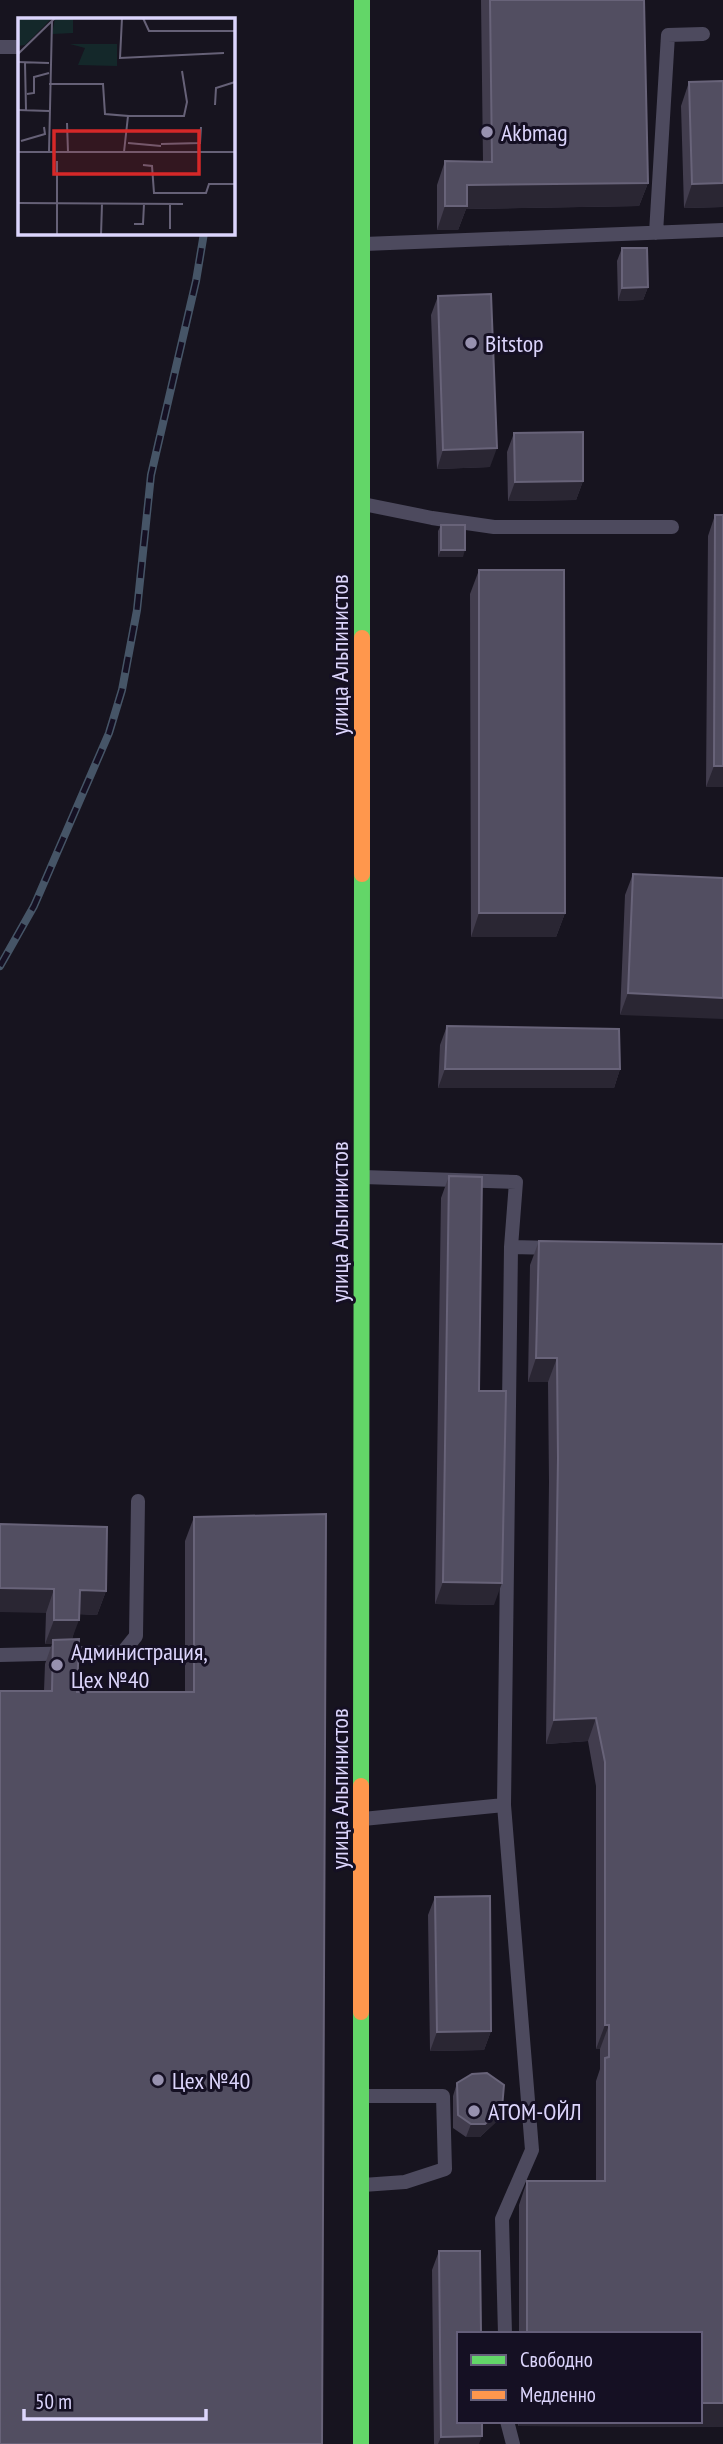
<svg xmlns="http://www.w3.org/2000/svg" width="723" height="2444" font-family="'PT Sans Narrow',sans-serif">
  <rect width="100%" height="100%" fill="#17141f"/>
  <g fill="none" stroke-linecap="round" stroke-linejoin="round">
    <path stroke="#4d4a5e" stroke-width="14" d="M 0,47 L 19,47
      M 656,233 L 668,35 L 703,34
      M 364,244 L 723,230
      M 363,504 L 432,518 L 494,527 L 672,527
      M 511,1247 L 555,1248
      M 0,1655 L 123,1652 L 136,1636 L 138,1501
      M 504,1805 L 532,2150 L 502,2219 L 505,2334
      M 363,1819 L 504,1805 L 511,1247 L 516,1182 L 363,1177
      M 362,2096 L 443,2096 L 445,2169 L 405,2182 L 363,2185
      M 507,2421 L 513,2444"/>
    <path stroke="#63d668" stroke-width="16" d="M 362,638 L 362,0
      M 361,1786 L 362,874
      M 361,2444 L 361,2012"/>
    <path stroke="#ff974d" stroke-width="16" d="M 362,874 L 362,638
      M 361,2012 L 361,1786"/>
    <g stroke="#465567" stroke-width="8">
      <path id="rail" d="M 0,966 L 34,906 L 109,733 L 122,690 L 137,610 L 151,475 L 196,281 L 204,233"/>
    </g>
    <use href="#rail" stroke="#151023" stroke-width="5" stroke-dasharray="16" stroke-linecap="butt"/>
  </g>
  <path fill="#423d4e" d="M 481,0 L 644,0 L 648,183 L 639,206 L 466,209 L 458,230 L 437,230 L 437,185 L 445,161 L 483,162 Z
    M 723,81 L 723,207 L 684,208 L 681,106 L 689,82 Z
    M 622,248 L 648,287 L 643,300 L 618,301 L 617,261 Z
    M 438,296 L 490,467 L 437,469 L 431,315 Z
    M 514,433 L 583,481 L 576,500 L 508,501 L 507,452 Z
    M 715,515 L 723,787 L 706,787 L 708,536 Z
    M 441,525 L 463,557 L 438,557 L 438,531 Z
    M 479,570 L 565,913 L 556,937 L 471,937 L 470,594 Z
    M 633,874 L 723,878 L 620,1015 L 625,895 Z
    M 447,1026 L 620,1069 L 614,1088 L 438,1088 L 440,1045 Z
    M 449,1176 L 479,1391 L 494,1605 L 435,1604 L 441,1198 Z
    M 539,1241 L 723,1244 L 723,2427 L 518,2426 L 518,2421 L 700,2421 L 700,2334 L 519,2334 L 519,2205 L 527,2181 L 596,2181 L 596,2081 L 600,2069 L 600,2049 L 596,2049 L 596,1786 L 588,1741 L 546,1744 L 549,1482 L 548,1382 L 528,1382 L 530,1265 Z
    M 194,1517 L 322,2444 L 44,1691 L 45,1664 L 52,1644 L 45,1644 L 46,1613 L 0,1524 L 106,1591 L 97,1615 L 79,1614 L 72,1639 L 77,1692 L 185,1692 L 185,1541 Z
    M 435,1897 L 491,2031 L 484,2050 L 430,2051 L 428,1915 Z
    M 457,2083 L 502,2108 L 497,2121 L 480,2137 L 466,2137 L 453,2128 L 453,2096 Z
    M 439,2251 L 479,2444 L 434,2444 L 432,2270 Z"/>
  <path fill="#2a2633" d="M 648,183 L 639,206 L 466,209 L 458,230 L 437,230 L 445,206 L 467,185 Z
    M 723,183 L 723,207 L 684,208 L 692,184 Z
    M 648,287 L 643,300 L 618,301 L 622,288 Z
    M 497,448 L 490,467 L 437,469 L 443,450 Z
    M 583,481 L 576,500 L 508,501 L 515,482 Z
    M 441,550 L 465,550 L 463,557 L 438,557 Z
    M 714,766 L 723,766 L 723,787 L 706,787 Z
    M 479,913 L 565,913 L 556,937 L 471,937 Z
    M 628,993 L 723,998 L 723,1019 L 620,1015 Z
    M 445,1069 L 620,1069 L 614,1088 L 438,1088 Z
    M 536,1358 L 557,1358 L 548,1382 L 528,1382 Z
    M 443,1582 L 502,1583 L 494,1605 L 435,1604 Z
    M 0,1588 L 54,1589 L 46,1613 L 0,1612 Z
    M 80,1590 L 106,1591 L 97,1615 L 71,1614 Z
    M 54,1620 L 79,1620 L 70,1644 L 53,1640 L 52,1644 L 45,1644 Z
    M 596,1718 L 588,1741 L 546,1744 L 554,1720 Z
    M 605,2025 L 609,2025 L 600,2049 L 596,2049 Z
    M 491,2031 L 484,2050 L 430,2051 L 437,2032 Z
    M 502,2108 L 497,2121 L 480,2137 L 466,2137 L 471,2124 Z
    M 700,2403 L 723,2403 L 723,2427 L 518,2426 L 520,2421 L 700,2421 Z
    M 482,2436 L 479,2444 L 438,2444 L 441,2437 Z"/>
  <path fill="#524e61" stroke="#686379" stroke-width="2" d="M 490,0 L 644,0 L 648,183 L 467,185 L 467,206 L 445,206 L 445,161 L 492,162 Z
    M 723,81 L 723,183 L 692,184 L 689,82 Z
    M 622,248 L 647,248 L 648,287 L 622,288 Z
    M 491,294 L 497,448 L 443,450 L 438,296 Z
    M 583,432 L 583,481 L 515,482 L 514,433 Z
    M 715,515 L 723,515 L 723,766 L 714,766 Z
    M 441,525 L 465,525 L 465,550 L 441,550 Z
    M 479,570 L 564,570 L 565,913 L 479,913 Z
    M 633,874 L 723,878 L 723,998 L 628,993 Z
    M 447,1026 L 619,1029 L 620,1069 L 445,1069 Z
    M 449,1176 L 482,1177 L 479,1391 L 506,1391 L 502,1583 L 443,1582 Z
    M 539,1241 L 723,1244 L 723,2403 L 700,2403 L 700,2334 L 527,2334 L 527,2181 L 605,2181 L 605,2058 L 609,2057 L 609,2025 L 605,2025 L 605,1762 L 596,1718 L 554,1720 L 558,1458 L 557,1358 L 536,1358 Z
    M 326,1514 L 322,2444 L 0,2444 L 0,1691 L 52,1691 L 53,1640 L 79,1639 L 77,1692 L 194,1692 L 194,1517 Z
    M 0,1524 L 107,1527 L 106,1591 L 80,1590 L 79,1620 L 54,1620 L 54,1589 L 0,1588 Z
    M 490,1896 L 491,2031 L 437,2032 L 435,1897 Z
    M 487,2073 L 504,2085 L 502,2108 L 485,2124 L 471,2124 L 458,2115 L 457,2083 L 472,2074 Z
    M 439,2251 L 480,2251 L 481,2334 L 459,2334 L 459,2421 L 482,2421 L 482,2436 L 441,2437 Z"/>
  <g fill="#9791af" stroke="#151023" stroke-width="2.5">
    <circle cx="487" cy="132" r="7"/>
    <circle cx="471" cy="343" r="7"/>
    <circle cx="57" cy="1665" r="7"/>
    <circle cx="158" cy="2080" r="7"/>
    <circle cx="474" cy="2111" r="7"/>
  </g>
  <g text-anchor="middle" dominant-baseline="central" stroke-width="6" stroke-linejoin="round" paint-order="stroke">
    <g font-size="24" fill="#dcd5fc" stroke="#151023" text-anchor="start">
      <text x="501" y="132">Akbmag</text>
      <text x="485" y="343">Bitstop</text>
      <text x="71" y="1651">Администрация,<tspan x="71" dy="28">Цех №40</tspan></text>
      <text x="172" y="2080">Цех №40</text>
      <text x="488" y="2111">АТОМ-ОЙЛ</text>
    </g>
    <g font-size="24" fill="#dcd5fc" stroke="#151023">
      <text transform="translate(339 655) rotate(-90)">улица Альпинистов</text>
      <text transform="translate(339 1222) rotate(-90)">улица Альпинистов</text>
      <text transform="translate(339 1789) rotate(-90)">улица Альпинистов</text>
    </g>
  </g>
  <g transform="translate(18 18)">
    <rect width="217" height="217" fill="#17141f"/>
    <path d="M 0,0 L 34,0 L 7,27 L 0,28 ZM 37,0 L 55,0 L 55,15 L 34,16 ZM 52,26 L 99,26 L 99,48 L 60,47 L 67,30 Z" fill="#14282a"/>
    <path fill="none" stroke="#666177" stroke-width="2" d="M 104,0 L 102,40 L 206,35M 125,0 L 131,13 L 217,13M 0,36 L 37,0M 0,44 L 31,45M 7,45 L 8,92M 31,66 L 85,66 L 87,96 L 110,98 L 106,134M 9,76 L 16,75 L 16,59 L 31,55M 197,87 L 198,70 L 217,64M 0,92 L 31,93M 110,98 L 166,98 L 169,84 L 164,53M 49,105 L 50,134M 3,123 L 27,116 L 26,109M 110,125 L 143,128M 143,126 L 182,125 L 183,109M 0,134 L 217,134M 31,134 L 34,3M 125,147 L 134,148 L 136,175 L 188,175 L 191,166 L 217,166M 0,185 L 165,186M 116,206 L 125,206 L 126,186M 152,211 L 152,186M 39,217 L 39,143M 83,217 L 84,186"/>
    <path fill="#d62828" fill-opacity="0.15" stroke="#d62828" stroke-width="3.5" d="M 36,113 L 181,113 L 181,156 L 36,156 Z"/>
    <rect width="217" height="217" fill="none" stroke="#dcd5fc" stroke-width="3.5"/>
  </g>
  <rect x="457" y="2332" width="245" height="91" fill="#151023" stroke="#655f7a" stroke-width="2"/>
  <rect x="471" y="2355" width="35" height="10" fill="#63d668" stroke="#655f7a" stroke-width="2"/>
  <text x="520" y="2367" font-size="21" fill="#dcd5fc">Свободно</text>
  <rect x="471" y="2390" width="35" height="10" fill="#ff974d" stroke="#655f7a" stroke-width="2"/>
  <text x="520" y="2402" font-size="21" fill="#dcd5fc">Медленно</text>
  <path d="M24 2409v10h182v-10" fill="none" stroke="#dcd5fc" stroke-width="3.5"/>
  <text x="35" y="2409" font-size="21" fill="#dcd5fc" stroke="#151023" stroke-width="5" paint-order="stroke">50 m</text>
</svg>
